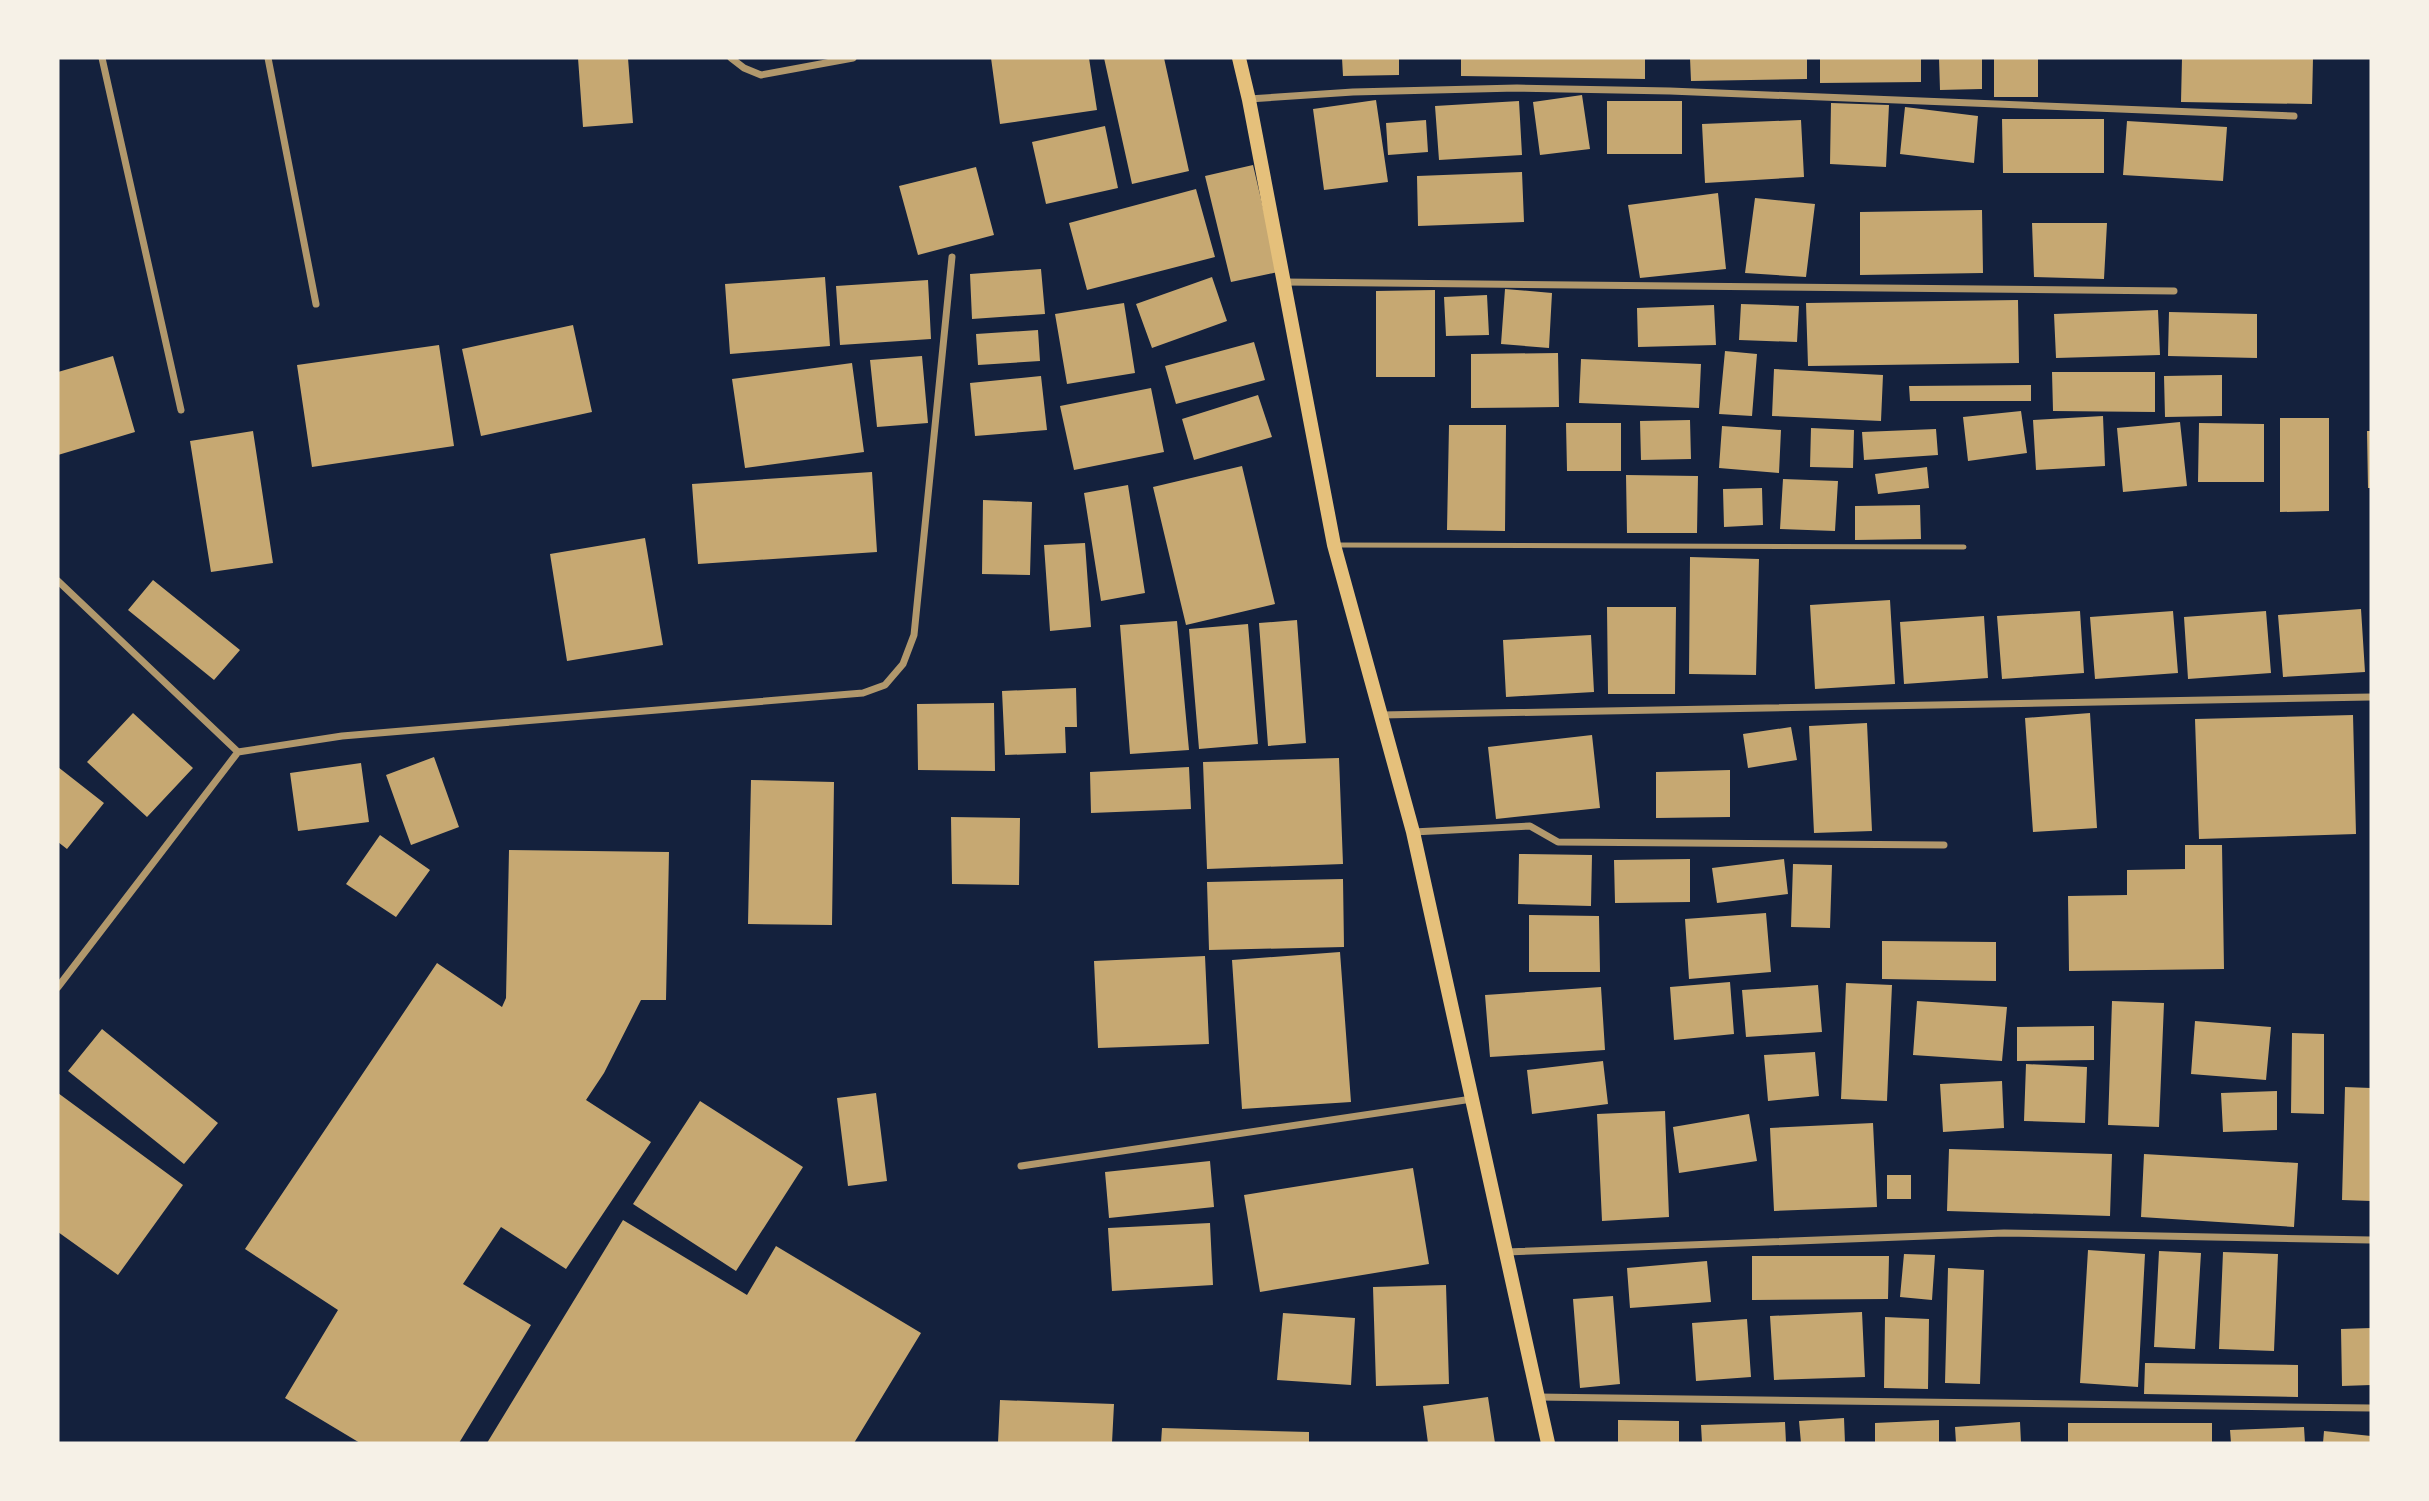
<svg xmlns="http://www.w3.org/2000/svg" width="2429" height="1501" font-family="'Alegreya Sans',sans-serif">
  <rect width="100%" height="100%" fill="#14213d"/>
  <path fill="#c6a872" d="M 578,58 L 628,58 L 633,123 L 583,127 Z
    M 991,58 L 1089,58 L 1097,110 L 1000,124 Z
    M 1104,58 L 1164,58 L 1189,171 L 1132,184 Z
    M 1342,58 L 1399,58 L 1399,75 L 1343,76 Z
    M 1461,58 L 1645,58 L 1645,79 L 1461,76 Z
    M 1690,58 L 1807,58 L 1807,79 L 1691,81 Z
    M 1820,58 L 1921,58 L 1921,82 L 1820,83 Z
    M 1939,58 L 1982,58 L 1982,89 L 1940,90 Z
    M 1994,58 L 2038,58 L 2038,97 L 1994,97 Z
    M 2182,58 L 2313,58 L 2312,104 L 2181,102 Z
    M 1582,95 L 1590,149 L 1540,155 L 1533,102 Z
    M 1376,100 L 1388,182 L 1324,190 L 1313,109 Z
    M 1519,101 L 1522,155 L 1439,160 L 1435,106 Z
    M 1607,101 L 1682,101 L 1682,154 L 1607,154 Z
    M 1831,103 L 1889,105 L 1886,167 L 1830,164 Z
    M 1905,107 L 1978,116 L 1974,163 L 1900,154 Z
    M 2002,119 L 2104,119 L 2104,173 L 2003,173 Z
    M 1426,120 L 1428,152 L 1388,155 L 1386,123 Z
    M 1801,120 L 1804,177 L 1705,183 L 1702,124 Z
    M 2127,121 L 2227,127 L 2223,181 L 2123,175 Z
    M 1105,126 L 1118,188 L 1046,204 L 1032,142 Z
    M 1253,165 L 1278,272 L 1231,282 L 1205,176 Z
    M 976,167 L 994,235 L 918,255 L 899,186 Z
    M 1522,172 L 1524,222 L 1418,226 L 1417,176 Z
    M 1196,189 L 1215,257 L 1087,290 L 1069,223 Z
    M 1718,193 L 1726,269 L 1640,278 L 1628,205 Z
    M 1755,198 L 1815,204 L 1806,277 L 1745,273 Z
    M 1982,210 L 1983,273 L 1860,275 L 1860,212 Z
    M 2032,223 L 2107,223 L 2104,279 L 2034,277 Z
    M 1041,269 L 1045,314 L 972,319 L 970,274 Z
    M 825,277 L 830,346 L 730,354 L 725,284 Z
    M 1212,277 L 1227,321 L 1152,348 L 1136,304 Z
    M 928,280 L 931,339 L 840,345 L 836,286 Z
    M 1505,289 L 1552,293 L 1549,348 L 1501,344 Z
    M 1435,290 L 1435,377 L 1376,377 L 1376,291 Z
    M 1487,295 L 1489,335 L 1446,336 L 1444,297 Z
    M 2018,300 L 2019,363 L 1808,366 L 1806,303 Z
    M 1124,303 L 1135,373 L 1067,384 L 1055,314 Z
    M 1741,304 L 1799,306 L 1797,342 L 1739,340 Z
    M 1714,305 L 1716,345 L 1638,347 L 1637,308 Z
    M 2158,310 L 2160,355 L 2056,358 L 2054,314 Z
    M 2169,312 L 2257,314 L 2257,358 L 2168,356 Z
    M 573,325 L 592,412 L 481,436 L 462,349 Z
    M 1038,330 L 1040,361 L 978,365 L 976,334 Z
    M 1254,342 L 1265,380 L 1176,404 L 1165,366 Z
    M 439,345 L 454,446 L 312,467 L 297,365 Z
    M 1725,351 L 1757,354 L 1752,416 L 1719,414 Z
    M 1558,353 L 1559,407 L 1471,408 L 1471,354 Z
    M 113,356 L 135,432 L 58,455 L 58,372 Z
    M 922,356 L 928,423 L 877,427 L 870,360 Z
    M 1581,359 L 1701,364 L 1699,408 L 1579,403 Z
    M 852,363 L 864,452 L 745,468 L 732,379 Z
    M 1774,369 L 1883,375 L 1881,421 L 1772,416 Z
    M 2052,372 L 2155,372 L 2155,412 L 2053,411 Z
    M 2222,375 L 2222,416 L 2165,417 L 2164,376 Z
    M 1041,376 L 1047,430 L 975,436 L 970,383 Z
    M 2031,385 L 2031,401 L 1910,401 L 1909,386 Z
    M 1151,388 L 1164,452 L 1074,470 L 1060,406 Z
    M 1258,395 L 1272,437 L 1194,460 L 1182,419 Z
    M 2021,411 L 2027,453 L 1968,461 L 1963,417 Z
    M 2103,416 L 2105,466 L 2036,470 L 2033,420 Z
    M 2280,418 L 2329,418 L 2329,511 L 2280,512 Z
    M 1690,420 L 1691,459 L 1641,460 L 1640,421 Z
    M 2180,422 L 2187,486 L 2123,492 L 2117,428 Z
    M 1566,423 L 1621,423 L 1621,471 L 1567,471 Z
    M 2199,423 L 2264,424 L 2264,482 L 2198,482 Z
    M 1449,425 L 1506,425 L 1505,531 L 1447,530 Z
    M 1722,426 L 1781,430 L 1779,473 L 1719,468 Z
    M 1811,428 L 1854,430 L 1853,468 L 1810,467 Z
    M 1936,429 L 1938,455 L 1864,460 L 1862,432 Z
    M 253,431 L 273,563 L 211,572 L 190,441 Z
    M 2367,431 L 2371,431 L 2371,488 L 2368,488 Z
    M 1242,466 L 1275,604 L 1186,625 L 1153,487 Z
    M 1927,467 L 1929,488 L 1878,494 L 1875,474 Z
    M 872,472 L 877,552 L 698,564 L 692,484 Z
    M 1626,475 L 1698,476 L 1697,533 L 1627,533 Z
    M 1783,479 L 1838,481 L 1835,531 L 1780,529 Z
    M 1128,485 L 1145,593 L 1101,601 L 1084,493 Z
    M 1762,488 L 1763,525 L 1724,527 L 1723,489 Z
    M 983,500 L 1032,502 L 1030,575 L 982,574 Z
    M 1920,505 L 1921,539 L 1855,540 L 1855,506 Z
    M 645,538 L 663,645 L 567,661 L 550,554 Z
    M 1085,543 L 1091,627 L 1050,631 L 1044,545 Z
    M 1690,557 L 1759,559 L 1756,675 L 1689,674 Z
    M 153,580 L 240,650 L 214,680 L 128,610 Z
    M 1890,600 L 1895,684 L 1815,689 L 1810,605 Z
    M 1607,607 L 1676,607 L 1675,694 L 1608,694 Z
    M 2361,609 L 2365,672 L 2283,677 L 2278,615 Z
    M 2080,611 L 2084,673 L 2002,679 L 1997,616 Z
    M 2173,611 L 2178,673 L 2095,679 L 2090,617 Z
    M 2266,611 L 2271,673 L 2188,679 L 2184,617 Z
    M 1984,616 L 1988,678 L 1904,684 L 1900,622 Z
    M 1297,620 L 1306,743 L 1268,746 L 1259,623 Z
    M 1177,621 L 1189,750 L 1130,754 L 1120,625 Z
    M 1248,624 L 1258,744 L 1199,749 L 1189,629 Z
    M 1591,635 L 1594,692 L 1506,697 L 1503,640 Z
    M 1076,688 L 1077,727 L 1065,727 L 1066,753 L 1005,755 L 1002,691 Z
    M 994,703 L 995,771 L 918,770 L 917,704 Z
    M 133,713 L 193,768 L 147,817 L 87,762 Z
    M 2090,713 L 2097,828 L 2033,832 L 2025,718 Z
    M 2353,715 L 2356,834 L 2199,839 L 2195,719 Z
    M 1867,723 L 1872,831 L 1814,833 L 1809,726 Z
    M 1791,727 L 1797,760 L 1748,768 L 1743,734 Z
    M 1592,735 L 1600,808 L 1496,819 L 1488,747 Z
    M 434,757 L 459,827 L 411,845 L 386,775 Z
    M 1339,758 L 1343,864 L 1207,869 L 1203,762 Z
    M 361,763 L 369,822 L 298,831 L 290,773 Z
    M 58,767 L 104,803 L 67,849 L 58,842 Z
    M 1189,767 L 1191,809 L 1091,813 L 1090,772 Z
    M 1730,770 L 1730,817 L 1656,818 L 1656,772 Z
    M 751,780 L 834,782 L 832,925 L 748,924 Z
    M 951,817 L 1020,818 L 1019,885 L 952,884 Z
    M 380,835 L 430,870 L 396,917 L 346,884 Z
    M 2185,845 L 2222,845 L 2224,969 L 2069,971 L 2068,896 L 2127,895 L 2127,870 L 2185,869 Z
    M 509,850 L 669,852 L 666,1000 L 641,1000 L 604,1073 L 586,1100 L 651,1142 L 566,1269 L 501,1227 L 463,1284 L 531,1325 L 459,1443 L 360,1443 L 285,1398 L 338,1310 L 245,1249 L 437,963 L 502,1007 L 506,998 Z
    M 1519,854 L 1592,855 L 1591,906 L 1518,904 Z
    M 1690,859 L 1690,902 L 1615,903 L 1614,860 Z
    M 1784,859 L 1788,894 L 1717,903 L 1712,868 Z
    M 1793,864 L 1832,865 L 1830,928 L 1791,927 Z
    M 1343,879 L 1344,947 L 1209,950 L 1207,882 Z
    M 1766,913 L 1771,972 L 1689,979 L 1685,919 Z
    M 1529,915 L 1599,916 L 1600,972 L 1529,972 Z
    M 1882,941 L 1996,942 L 1996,981 L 1882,979 Z
    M 1340,952 L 1351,1102 L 1242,1109 L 1232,960 Z
    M 1205,956 L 1209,1044 L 1098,1048 L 1094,961 Z
    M 1730,982 L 1734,1034 L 1674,1040 L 1670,987 Z
    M 1846,983 L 1892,985 L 1887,1101 L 1841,1099 Z
    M 1818,985 L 1822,1032 L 1746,1037 L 1742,990 Z
    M 1601,987 L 1605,1050 L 1490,1057 L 1485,995 Z
    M 1917,1001 L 2007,1007 L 2002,1061 L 1913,1055 Z
    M 2112,1001 L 2164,1003 L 2159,1127 L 2108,1125 Z
    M 2195,1021 L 2271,1027 L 2266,1080 L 2191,1074 Z
    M 2094,1026 L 2094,1060 L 2017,1061 L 2017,1027 Z
    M 102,1029 L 218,1123 L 184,1164 L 68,1071 Z
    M 2292,1033 L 2324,1034 L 2324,1114 L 2291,1113 Z
    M 1815,1052 L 1819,1096 L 1768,1101 L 1764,1055 Z
    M 1603,1061 L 1608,1104 L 1532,1114 L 1527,1070 Z
    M 2026,1064 L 2087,1067 L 2085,1123 L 2024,1121 Z
    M 2002,1081 L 2004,1128 L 1943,1132 L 1940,1084 Z
    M 2345,1087 L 2371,1088 L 2371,1201 L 2342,1200 Z
    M 2277,1091 L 2277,1130 L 2223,1132 L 2221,1093 Z
    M 58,1093 L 183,1185 L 118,1275 L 58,1232 Z
    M 876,1093 L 887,1181 L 848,1186 L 837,1098 Z
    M 700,1101 L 803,1167 L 736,1271 L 633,1204 Z
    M 1665,1111 L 1669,1217 L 1602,1221 L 1597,1114 Z
    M 1749,1114 L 1757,1161 L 1679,1173 L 1673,1127 Z
    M 1873,1123 L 1877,1207 L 1774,1211 L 1770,1128 Z
    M 1949,1149 L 2112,1154 L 2110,1216 L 1947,1211 Z
    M 2144,1154 L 2298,1163 L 2294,1227 L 2141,1217 Z
    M 1210,1161 L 1214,1207 L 1109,1218 L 1105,1172 Z
    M 1413,1168 L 1429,1264 L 1260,1292 L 1244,1195 Z
    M 1887,1175 L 1911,1175 L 1911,1199 L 1887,1199 Z
    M 623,1220 L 747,1295 L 776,1246 L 921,1333 L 854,1443 L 487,1443 Z
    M 1210,1223 L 1213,1285 L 1112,1291 L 1108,1228 Z
    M 2088,1250 L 2145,1254 L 2138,1387 L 2080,1383 Z
    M 2159,1251 L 2201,1253 L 2195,1349 L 2154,1347 Z
    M 2223,1252 L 2278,1254 L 2274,1351 L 2219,1349 Z
    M 1904,1254 L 1935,1255 L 1932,1300 L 1900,1297 Z
    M 1752,1256 L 1889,1256 L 1888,1299 L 1752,1300 Z
    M 1707,1261 L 1711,1302 L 1630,1308 L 1627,1268 Z
    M 1948,1268 L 1984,1270 L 1980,1384 L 1945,1383 Z
    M 1446,1285 L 1449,1384 L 1376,1386 L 1373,1287 Z
    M 1613,1296 L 1620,1384 L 1580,1388 L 1573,1299 Z
    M 1862,1312 L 1865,1377 L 1774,1380 L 1770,1316 Z
    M 1283,1313 L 1355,1318 L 1351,1385 L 1277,1380 Z
    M 1885,1317 L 1929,1319 L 1928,1389 L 1884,1388 Z
    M 1747,1319 L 1751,1377 L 1696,1381 L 1692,1323 Z
    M 2371,1328 L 2371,1385 L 2342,1386 L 2341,1329 Z
    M 2145,1363 L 2298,1365 L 2298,1397 L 2144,1394 Z
    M 1488,1397 L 1495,1443 L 1428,1443 L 1423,1406 Z
    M 1000,1400 L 1114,1404 L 1112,1443 L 998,1443 Z
    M 1844,1418 L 1845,1443 L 1801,1443 L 1799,1421 Z
    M 1618,1420 L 1679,1421 L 1679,1443 L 1618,1443 Z
    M 1939,1420 L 1939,1443 L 1875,1443 L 1875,1423 Z
    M 1785,1422 L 1786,1443 L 1702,1443 L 1701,1425 Z
    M 2020,1422 L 2021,1443 L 1956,1443 L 1955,1427 Z
    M 2068,1423 L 2212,1423 L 2212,1443 L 2068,1443 Z
    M 2304,1427 L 2305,1443 L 2231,1443 L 2230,1430 Z
    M 1162,1428 L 1309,1432 L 1309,1443 L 1161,1443 Z
    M 2324,1431 L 2371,1436 L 2371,1443 L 2323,1443 Z"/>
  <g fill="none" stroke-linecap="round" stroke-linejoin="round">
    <path stroke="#b1986c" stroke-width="5" d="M 1337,545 L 1964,547"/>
    <path stroke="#b1986c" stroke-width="7" d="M 102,58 L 181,410
      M 268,58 L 316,304
      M 731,58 L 744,68 L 761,75 L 853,58
      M 1249,99 L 1353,92 L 1517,88 L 1670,91 L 2294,116
      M 1284,282 L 2174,291
      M 58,581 L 238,752
      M 1381,715 L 2371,697
      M 1413,832 L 1530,826 L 1558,842 L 1944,845
      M 58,987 L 238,752 L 342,736 L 863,693 L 885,685 L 903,664 L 914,635 L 952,257
      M 1021,1166 L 1472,1099
      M 1506,1252 L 2004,1233 L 2371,1240
      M 1537,1397 L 2371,1408"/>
    <path stroke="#e5c07b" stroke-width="14" d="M 1239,58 L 1249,100 L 1334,545 L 1413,832 L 1548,1443"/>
  </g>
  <rect width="2429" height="1501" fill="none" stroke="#f6f1e7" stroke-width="119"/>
</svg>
